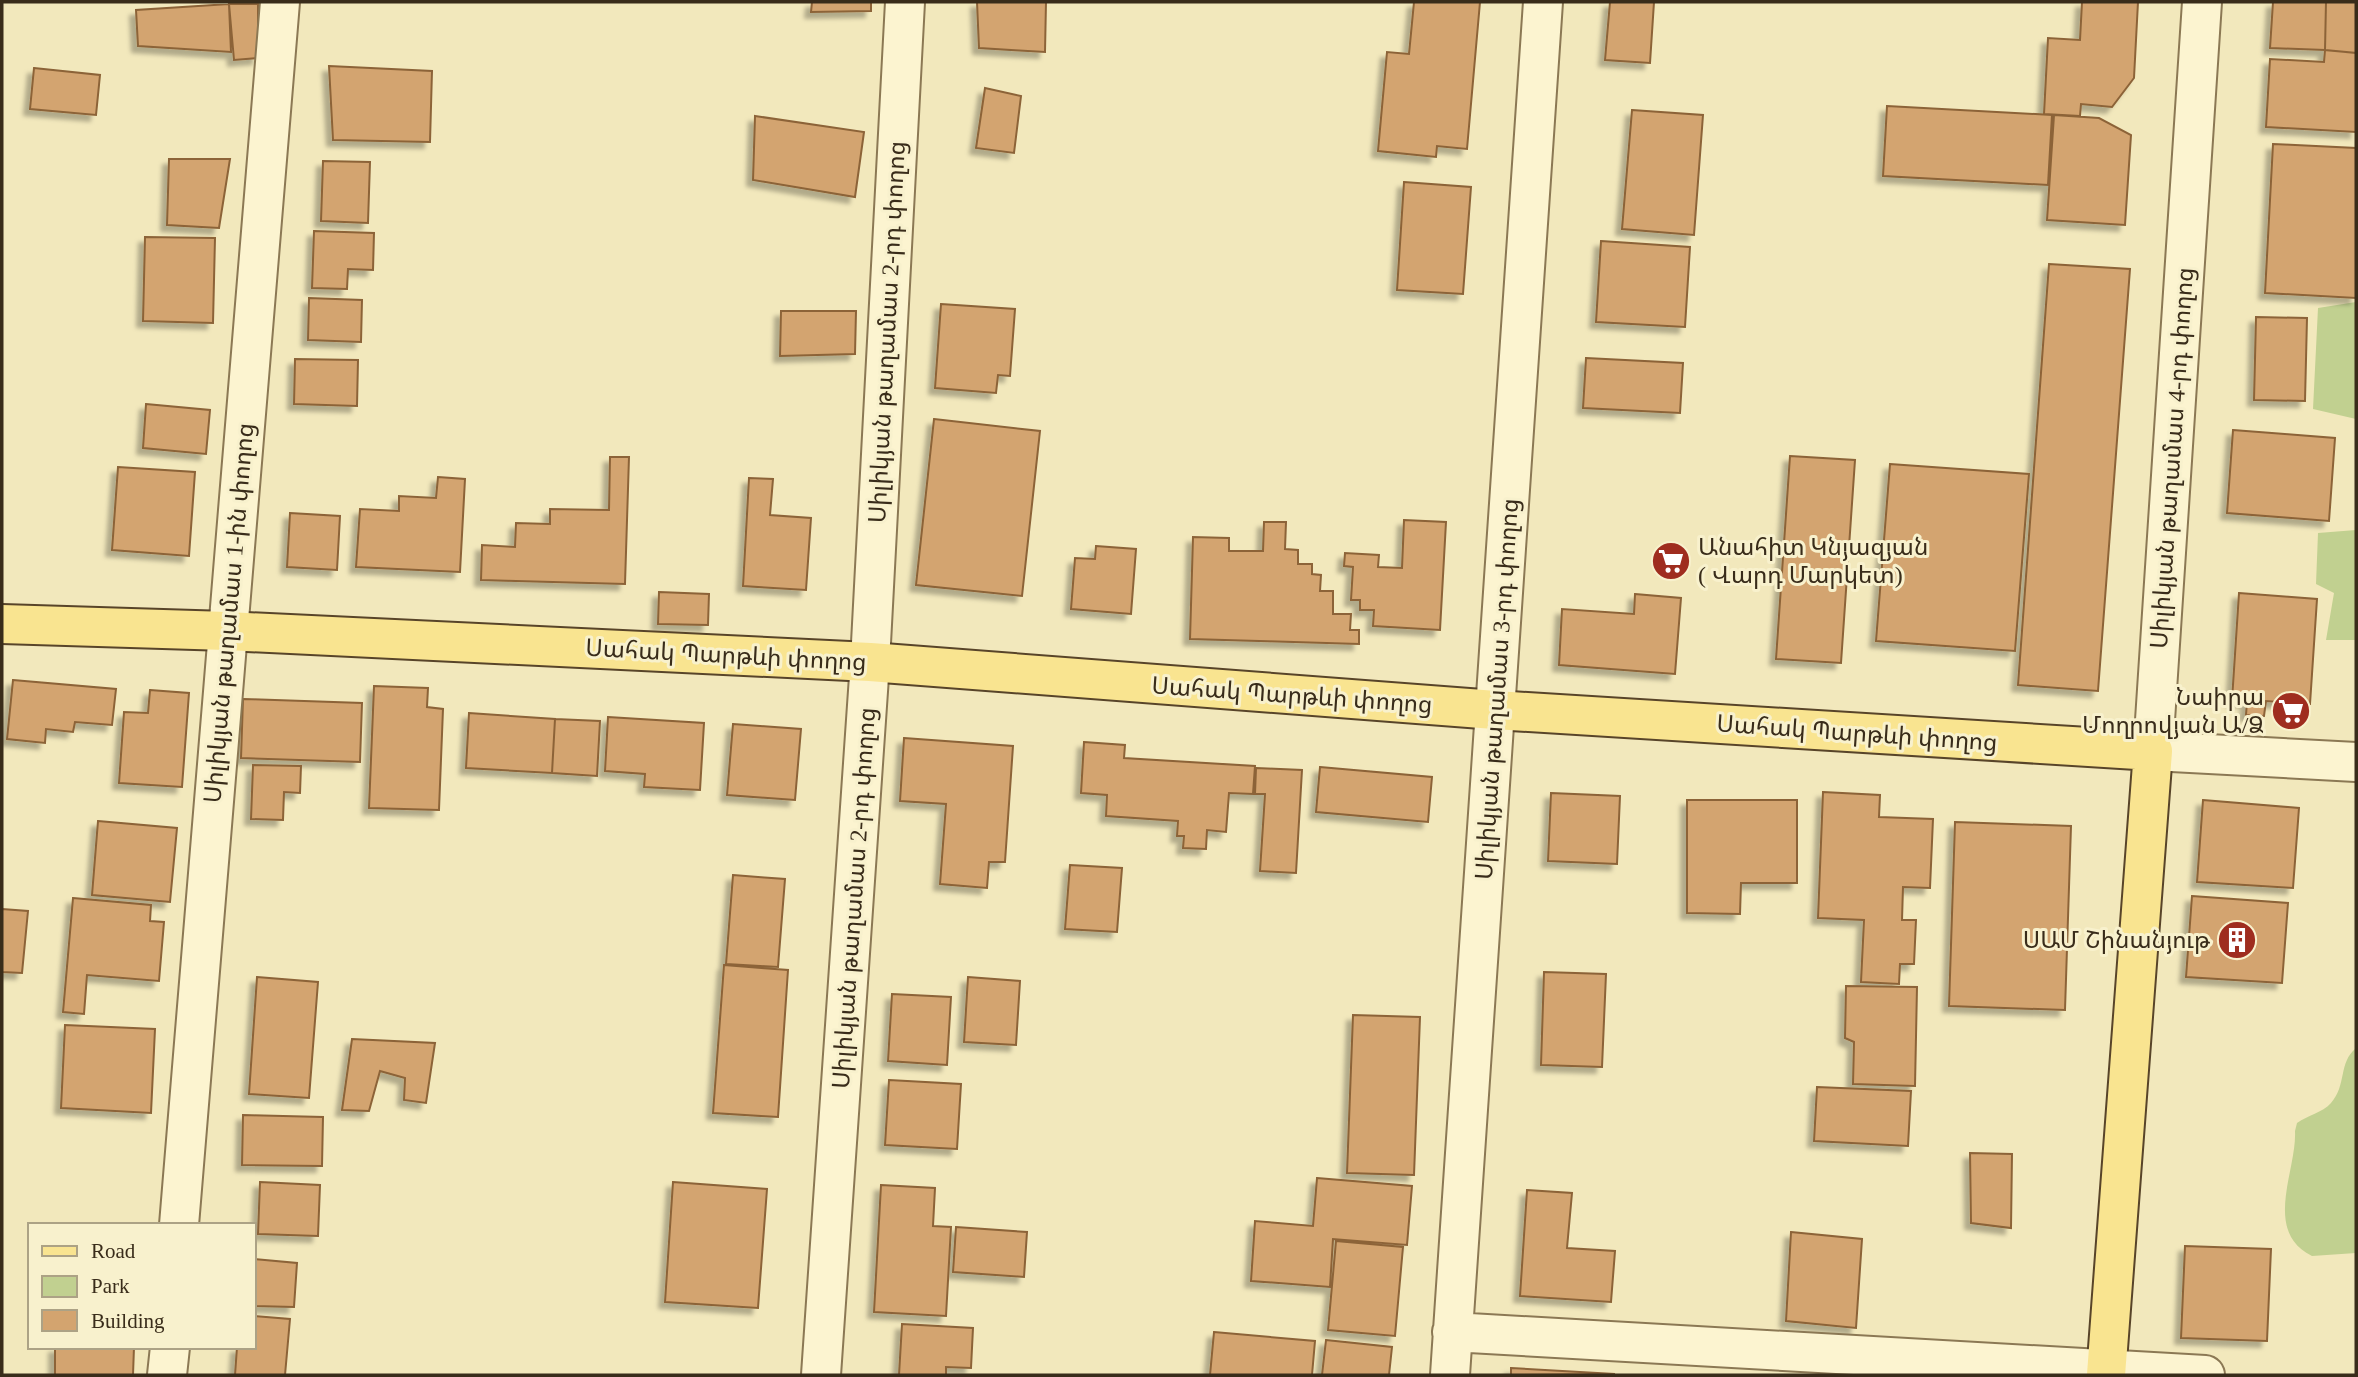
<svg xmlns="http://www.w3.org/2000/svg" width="2358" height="1377" font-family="'Times New Roman','Noto Sans Armenian',serif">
  <defs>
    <filter id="shadow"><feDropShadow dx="-6" dy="6" stdDeviation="2" flood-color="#0004"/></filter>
  </defs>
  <rect width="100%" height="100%" fill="#f2e8bc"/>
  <path fill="#c1d090" d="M 2356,302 L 2356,419 L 2313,409 L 2318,308 Z
    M 2356,530 L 2356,640 L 2326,640 L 2334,593 L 2316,584 L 2318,533 Z
    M 2356,1048 L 2356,1253 L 2312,1256 C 2262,1231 2297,1171 2295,1131 L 2297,1123 C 2308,1115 2322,1113 2331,1103 C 2347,1085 2338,1063 2356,1048 Z"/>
  <path fill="#d3a46f" stroke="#8c6338" stroke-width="2" filter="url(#shadow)" d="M 812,2 L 871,2 L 871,11 L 811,12 Z
    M 977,2 L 1046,2 L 1045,52 L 979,48 Z
    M 1414,2 L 1480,2 L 1467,149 L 1437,146 L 1436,157 L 1378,151 L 1387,52 L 1409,54 Z
    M 1610,2 L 1654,2 L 1650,63 L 1605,60 Z
    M 2082,2 L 2138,2 L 2134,78 L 2112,107 L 2081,104 L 2080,116 L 2044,114 L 2048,38 L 2080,40 Z
    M 2273,2 L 2326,2 L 2325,50 L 2270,48 Z
    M 2326,2 L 2356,2 L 2356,53 L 2325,50 Z
    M 229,4 L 231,52 L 138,46 L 136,10 Z
    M 229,4 L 258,4 L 258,58 L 234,60 Z
    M 2325,50 L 2356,53 L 2356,132 L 2266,127 L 2270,59 L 2324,62 Z
    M 329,66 L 432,71 L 430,142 L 333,140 Z
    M 34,68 L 100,75 L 96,115 L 30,109 Z
    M 985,88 L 1021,96 L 1014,153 L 976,148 Z
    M 1887,106 L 2052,115 L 2048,185 L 1883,176 Z
    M 1632,110 L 1703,115 L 1694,235 L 1622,229 Z
    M 2054,115 L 2099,118 L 2131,135 L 2125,225 L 2047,220 Z
    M 755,116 L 864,132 L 855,197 L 753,180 Z
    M 2273,144 L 2356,148 L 2356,298 L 2265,293 Z
    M 169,159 L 230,159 L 219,228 L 167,225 Z
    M 323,161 L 370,162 L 368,223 L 321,221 Z
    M 1404,182 L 1471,187 L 1463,294 L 1397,290 Z
    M 314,231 L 374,233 L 373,270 L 348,269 L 347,289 L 312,288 Z
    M 145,237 L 215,238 L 213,323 L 143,321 Z
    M 1601,241 L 1690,247 L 1685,327 L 1596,322 Z
    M 2049,264 L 2130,269 L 2098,691 L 2018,685 Z
    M 309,298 L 362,300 L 361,342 L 308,340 Z
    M 941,304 L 1015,309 L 1010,376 L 998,375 L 996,393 L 935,388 Z
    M 781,311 L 856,311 L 855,354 L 780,356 Z
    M 2256,317 L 2307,318 L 2305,401 L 2254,400 Z
    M 1586,358 L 1683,363 L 1680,413 L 1583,408 Z
    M 295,359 L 358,360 L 357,406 L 294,404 Z
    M 146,404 L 210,410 L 206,454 L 143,448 Z
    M 934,419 L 1040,431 L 1022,596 L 916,585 Z
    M 2233,430 L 2335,438 L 2329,521 L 2227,513 Z
    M 1790,456 L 1855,460 L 1841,663 L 1776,659 Z
    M 610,457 L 629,457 L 625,584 L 481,580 L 482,545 L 515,547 L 516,523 L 550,524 L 550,509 L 609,510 Z
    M 1890,464 L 2029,474 L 2015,651 L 1876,641 Z
    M 118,467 L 195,472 L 189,556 L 112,550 Z
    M 438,477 L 465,479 L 460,572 L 356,567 L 360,509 L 399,511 L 399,496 L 436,498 Z
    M 749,478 L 773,479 L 770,515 L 811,518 L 806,590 L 743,586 Z
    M 290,513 L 340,516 L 337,570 L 287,567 Z
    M 1404,520 L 1446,522 L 1440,630 L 1373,626 L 1374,610 L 1360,610 L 1360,600 L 1351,600 L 1353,567 L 1344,566 L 1345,553 L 1379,555 L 1378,567 L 1402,568 Z
    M 1264,522 L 1286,522 L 1285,549 L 1298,550 L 1298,564 L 1312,564 L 1312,574 L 1321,575 L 1320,591 L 1333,591 L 1333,614 L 1351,614 L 1350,630 L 1359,630 L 1359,644 L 1190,639 L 1193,537 L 1229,538 L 1229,551 L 1263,551 Z
    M 1096,546 L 1136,549 L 1131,614 L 1071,609 L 1075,558 L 1095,559 Z
    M 659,592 L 709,594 L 708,625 L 658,624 Z
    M 2239,593 L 2317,599 L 2310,704 L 2266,701 L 2264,716 L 2246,715 L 2247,701 L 2232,700 Z
    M 1635,594 L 1681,598 L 1675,674 L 1559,665 L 1562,609 L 1634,614 Z
    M 13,680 L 116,689 L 112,725 L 75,722 L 73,732 L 46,729 L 45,743 L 7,739 Z
    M 374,686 L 428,688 L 427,707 L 443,709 L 439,810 L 369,808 Z
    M 150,690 L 189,693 L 182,787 L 119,783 L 124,712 L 148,713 Z
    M 243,699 L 362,703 L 360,762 L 241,758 Z
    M 469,713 L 555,719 L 552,773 L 466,768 Z
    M 608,717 L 704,723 L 700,790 L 644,787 L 645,774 L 605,771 Z
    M 555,719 L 600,721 L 597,776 L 552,773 Z
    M 733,724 L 801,729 L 795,800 L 727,795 Z
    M 904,738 L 1013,746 L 1005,862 L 989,862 L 987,888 L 940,884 L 946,804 L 900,801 Z
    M 1084,742 L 1125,745 L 1124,758 L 1255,766 L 1253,794 L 1229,793 L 1226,832 L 1207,830 L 1206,849 L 1183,848 L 1184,836 L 1177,836 L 1178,821 L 1106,816 L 1107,795 L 1081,793 Z
    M 253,765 L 301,766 L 300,793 L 284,792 L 283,820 L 251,819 Z
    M 1320,767 L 1432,777 L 1428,822 L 1316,812 Z
    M 1256,768 L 1302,770 L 1296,873 L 1260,871 L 1265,794 L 1255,794 Z
    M 1823,792 L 1880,795 L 1879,817 L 1933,819 L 1930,888 L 1903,887 L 1902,920 L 1916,920 L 1914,964 L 1900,964 L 1899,984 L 1861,982 L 1864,920 L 1818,918 Z
    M 1551,793 L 1620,796 L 1617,864 L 1548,861 Z
    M 1687,800 L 1797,800 L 1797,883 L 1741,883 L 1740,914 L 1687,913 Z
    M 2203,800 L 2299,808 L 2293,888 L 2197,882 Z
    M 98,821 L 177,828 L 170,902 L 92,895 Z
    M 1955,822 L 2071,826 L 2065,1010 L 1949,1006 Z
    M 1070,865 L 1122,868 L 1117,932 L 1065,929 Z
    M 733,875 L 785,879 L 778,967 L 726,964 Z
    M 2192,896 L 2288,903 L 2282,983 L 2186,977 Z
    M 73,898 L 151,905 L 150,921 L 164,922 L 159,981 L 87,975 L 84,1014 L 63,1012 Z
    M 2,909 L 28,911 L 22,973 L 2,972 Z
    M 724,965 L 788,970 L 778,1117 L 713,1113 Z
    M 1544,972 L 1606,974 L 1602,1067 L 1541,1065 Z
    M 257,977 L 318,982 L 309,1098 L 249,1094 Z
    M 968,977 L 1020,981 L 1016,1045 L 964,1042 Z
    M 1846,986 L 1917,987 L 1915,1086 L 1853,1084 L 1854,1042 L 1845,1038 Z
    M 892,994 L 951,997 L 947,1065 L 888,1061 Z
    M 1353,1015 L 1420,1017 L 1414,1175 L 1347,1173 Z
    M 65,1025 L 155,1029 L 151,1113 L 61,1108 Z
    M 352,1039 L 435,1043 L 426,1103 L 404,1100 L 405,1078 L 380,1071 L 369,1111 L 342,1110 Z
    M 889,1080 L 961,1084 L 957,1149 L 885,1145 Z
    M 1817,1087 L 1911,1091 L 1908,1146 L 1814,1141 Z
    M 243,1115 L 323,1117 L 322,1166 L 242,1165 Z
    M 1970,1153 L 2012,1154 L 2011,1228 L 1971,1223 Z
    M 1317,1178 L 1412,1186 L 1407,1245 L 1333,1239 L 1330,1287 L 1251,1281 L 1255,1221 L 1313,1226 Z
    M 260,1182 L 320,1185 L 318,1236 L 258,1234 Z
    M 673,1182 L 767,1189 L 758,1308 L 665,1302 Z
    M 881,1185 L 935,1188 L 933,1226 L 951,1227 L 946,1316 L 874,1312 Z
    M 1527,1190 L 1572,1193 L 1567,1248 L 1615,1251 L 1611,1302 L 1520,1296 Z
    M 956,1227 L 1027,1232 L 1024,1277 L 953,1272 Z
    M 1791,1232 L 1862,1239 L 1856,1328 L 1786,1321 Z
    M 1336,1241 L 1403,1247 L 1395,1336 L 1328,1330 Z
    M 2185,1246 L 2271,1249 L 2267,1341 L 2181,1338 Z
    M 254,1259 L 297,1263 L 294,1307 L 254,1306 Z
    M 254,1316 L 290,1319 L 285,1375 L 235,1375 L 237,1347 L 254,1347 Z
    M 902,1324 L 973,1328 L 971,1368 L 946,1367 L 946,1375 L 899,1375 Z
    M 1214,1332 L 1315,1341 L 1312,1375 L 1210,1375 Z
    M 1326,1340 L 1392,1347 L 1389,1375 L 1322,1375 Z
    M 55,1347 L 134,1347 L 133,1375 L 55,1375 Z
    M 1511,1368 L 1615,1374 L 1511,1375 Z"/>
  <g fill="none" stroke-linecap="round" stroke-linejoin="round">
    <g stroke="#8b7854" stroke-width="42">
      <path id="minor" d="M 2202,2 L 2153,751 L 2356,762
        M 179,1225 L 280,2
        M 1452,1332 L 2205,1375
        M 167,1375 L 170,1347
        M 821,1375 L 870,662 L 905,2
        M 1450,1375 L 1543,2"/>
    </g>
    <g stroke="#584429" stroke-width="42">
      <path id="major" d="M 2,624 L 227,631 L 870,662 L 1495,710 L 2153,751 L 2106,1375"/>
    </g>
    <use href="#minor" stroke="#fcf4d0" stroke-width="38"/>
    <use href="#major" stroke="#f9e490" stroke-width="38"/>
  </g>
  <defs>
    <g id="supermarket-disc" transform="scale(2.0125)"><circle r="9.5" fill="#9f2d1f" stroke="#f8f1cd"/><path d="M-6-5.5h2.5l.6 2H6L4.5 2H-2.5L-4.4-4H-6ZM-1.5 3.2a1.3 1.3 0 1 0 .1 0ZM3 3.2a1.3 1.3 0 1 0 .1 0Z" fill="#fff"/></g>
    <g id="building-disc" transform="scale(2.0125)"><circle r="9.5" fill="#9f2d1f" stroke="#f8f1cd"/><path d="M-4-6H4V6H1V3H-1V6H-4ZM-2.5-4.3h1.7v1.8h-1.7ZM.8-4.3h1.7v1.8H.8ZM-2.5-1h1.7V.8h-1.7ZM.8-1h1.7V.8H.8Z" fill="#fff"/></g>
  </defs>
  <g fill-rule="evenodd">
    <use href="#supermarket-disc" x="1671" y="561"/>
    <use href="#supermarket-disc" x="2291" y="711"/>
    <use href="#building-disc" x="2237" y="940"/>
  </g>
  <g text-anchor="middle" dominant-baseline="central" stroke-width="6" stroke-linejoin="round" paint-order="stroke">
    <g font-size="24" fill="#392c1a" stroke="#f8f1cd">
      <text transform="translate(887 332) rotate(-87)">Սիլիկյան թաղամաս 2-րդ փողոց</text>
      <text transform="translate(2172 458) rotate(-86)">Սիլիկյան թաղամաս 4-րդ փողոց</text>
      <text transform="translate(229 613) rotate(-85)">Սիլիկյան թաղամաս 1-ին փողոց</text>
      <text transform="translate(726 655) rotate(3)">Սահակ Պարթևի փողոց</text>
      <text transform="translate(1497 689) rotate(-86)">Սիլիկյան թաղամաս 3-րդ փողոց</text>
      <text transform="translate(1292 695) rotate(4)">Սահակ Պարթևի փողոց</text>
      <text transform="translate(1857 733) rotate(4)">Սահակ Պարթևի փողոց</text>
      <text transform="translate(854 898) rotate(-86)">Սիլիկյան թաղամաս 2-րդ փողոց</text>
    </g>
    <g font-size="24" fill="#392c1a" stroke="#f8f1cd" text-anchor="end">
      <text x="1698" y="547" text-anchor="start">Անահիտ Կնյազյան<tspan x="1698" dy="28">( Վարդ Մարկետ)</tspan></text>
      <text x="2264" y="697">Նաիրա<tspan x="2264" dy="28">Մողրովյան Ա/Ձ</tspan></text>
      <text x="2210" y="940">ՍԱՄ Շինանյութ</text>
    </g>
  </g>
  <rect width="2358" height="1377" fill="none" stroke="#392c1a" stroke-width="7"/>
  <rect x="28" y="1223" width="228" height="126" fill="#f8f1cd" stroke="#aca285" stroke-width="2"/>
  <rect x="42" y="1246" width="35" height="10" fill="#f9e490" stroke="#aca285" stroke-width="2"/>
  <text x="91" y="1258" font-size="21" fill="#392c1a">Road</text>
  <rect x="42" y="1276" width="35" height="21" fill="#c1d090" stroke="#aca285" stroke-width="2"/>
  <text x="91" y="1293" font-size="21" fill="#392c1a">Park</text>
  <rect x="42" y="1310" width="35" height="21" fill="#d3a46f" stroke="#aca285" stroke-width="2"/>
  <text x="91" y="1328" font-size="21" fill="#392c1a">Building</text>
</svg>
